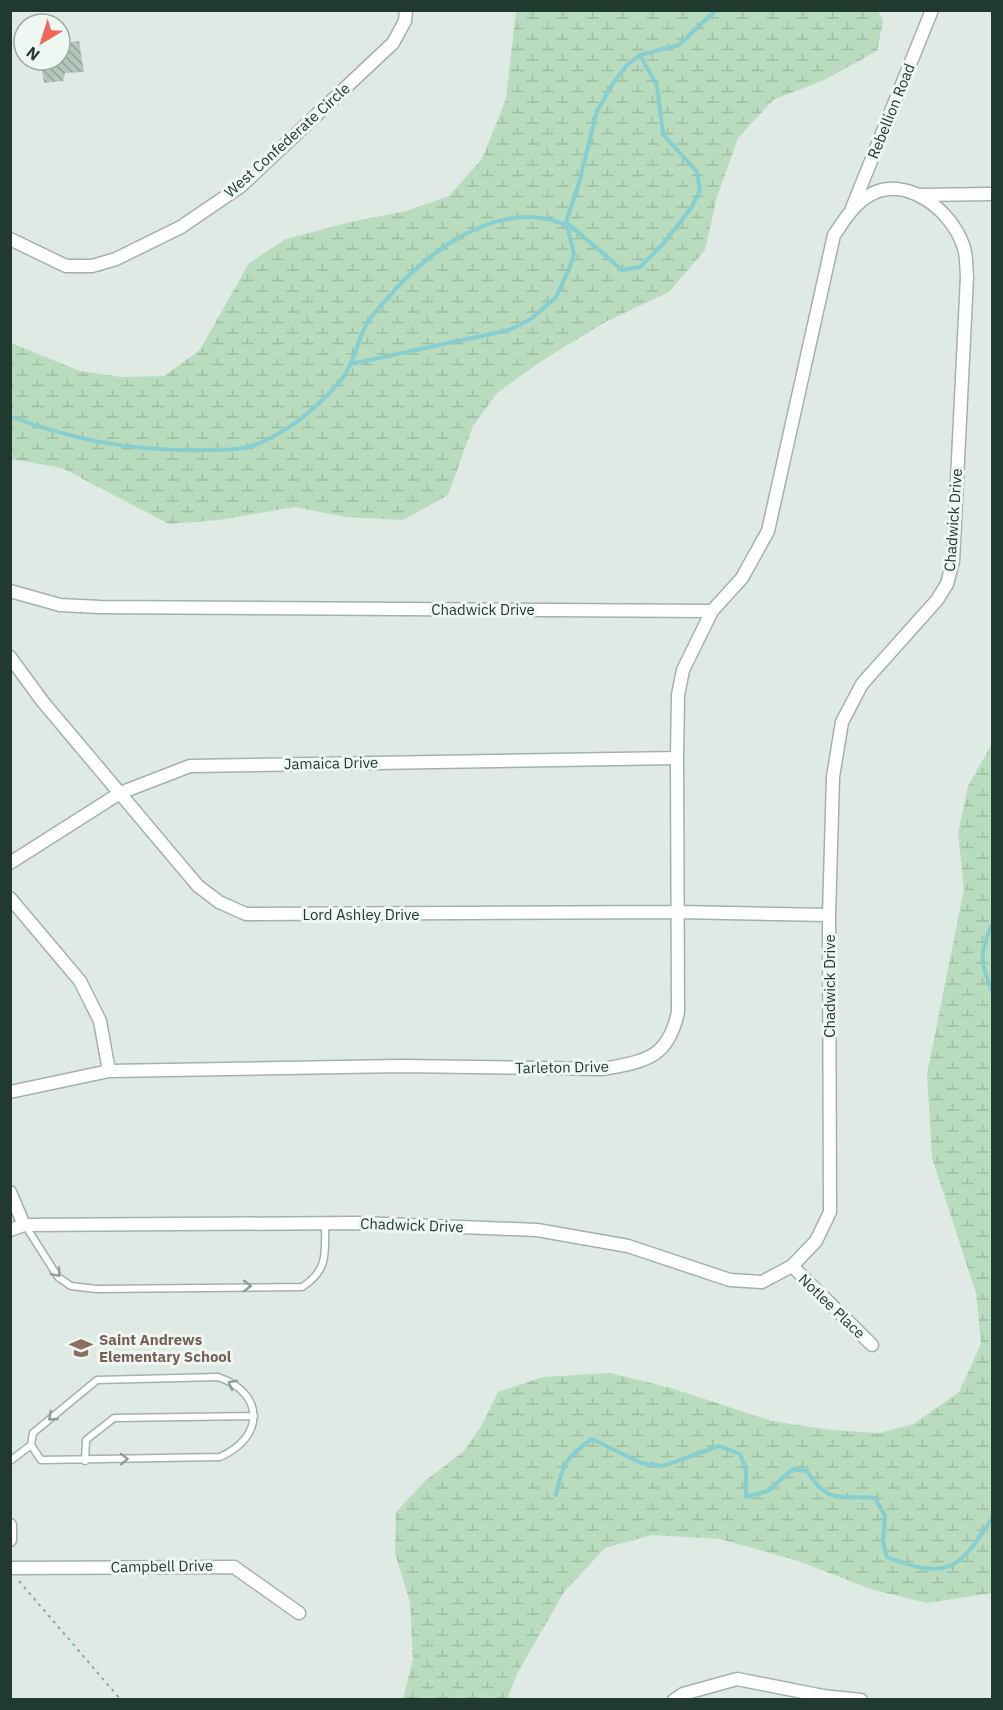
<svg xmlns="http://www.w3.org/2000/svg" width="1003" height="1710" font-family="'IBM Plex Sans',sans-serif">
  <defs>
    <pattern id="wetland-marsh" width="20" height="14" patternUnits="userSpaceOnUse" patternTransform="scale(1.5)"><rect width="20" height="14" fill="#b8dcbd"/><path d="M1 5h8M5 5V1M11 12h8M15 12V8" fill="none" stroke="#9ebea3"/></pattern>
    <pattern id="building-back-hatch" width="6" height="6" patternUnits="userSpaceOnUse" patternTransform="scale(1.5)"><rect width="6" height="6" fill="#b4c5bc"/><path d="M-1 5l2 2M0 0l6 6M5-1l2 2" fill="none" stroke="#92a199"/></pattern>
  </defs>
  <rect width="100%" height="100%" fill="#dfeae4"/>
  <path fill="url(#wetland-marsh)" d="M 878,11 L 883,21 L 877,51 L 824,80 L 773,100 L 738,138 L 717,197 L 705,250 L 669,292 L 605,322 L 543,360 L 497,393 L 473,426 L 448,495 L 403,520 L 345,517 L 295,507 L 219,520 L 169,524 L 62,468 L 11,459 L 11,343 L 80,371 L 121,377 L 164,376 L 200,350 L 249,263 L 286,239 L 350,222 L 407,211 L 449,196 L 482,159 L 506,99 L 516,11 Z
    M 992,744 L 992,1593 L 927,1603 L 874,1590 L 795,1560 L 720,1539 L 652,1535 L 605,1548 L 564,1592 L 518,1672 L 507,1699 L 403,1699 L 413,1659 L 410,1602 L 395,1553 L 396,1512 L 426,1480 L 463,1452 L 482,1425 L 498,1392 L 543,1377 L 610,1373 L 671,1388 L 772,1421 L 831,1430 L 879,1433 L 914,1424 L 959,1392 L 981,1344 L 976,1293 L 932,1158 L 927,1074 L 964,889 L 958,833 L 968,786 Z"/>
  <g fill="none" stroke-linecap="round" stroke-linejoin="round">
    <path stroke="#87ced0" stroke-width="4" d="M 578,232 L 622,270 L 640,267 L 664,243 L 691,208 L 700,191 L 697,172 L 663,134 L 657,86 L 640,55
      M 351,364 L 509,330 L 531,319 L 556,297 L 569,269 L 574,254 L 566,222 L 579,183 L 597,111 L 612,85 L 626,66 L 640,55 L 679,45 L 716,10
      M 10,416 C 74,441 137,452 206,450 C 223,450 245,450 260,443 C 292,429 320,405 342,379 C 354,363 357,342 366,325 C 371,316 379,308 386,300 C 429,248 511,189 578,232 L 566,222
      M 992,925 C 979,952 980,963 992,991
      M 556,1495 C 563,1463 565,1458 592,1439 L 641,1463 L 663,1466 L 719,1446 L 740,1454 L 746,1470 L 746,1497 L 768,1491 L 793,1469 L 807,1471 C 828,1505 839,1495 875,1498 L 885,1516 L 883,1542 L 887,1557 C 946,1580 959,1571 992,1518"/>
  </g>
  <path fill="url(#building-back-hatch)" d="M 79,41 L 84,72 L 65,73 L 63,81 L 44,83 L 40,60 L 60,60 L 60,44 Z"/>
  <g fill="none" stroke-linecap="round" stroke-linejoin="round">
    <g stroke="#a2b2aa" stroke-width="9">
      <path id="lane" d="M 25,1225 L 58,1277 L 71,1286 L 96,1289 L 302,1287 C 329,1270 325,1252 325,1223
        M 10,1461 L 31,1445 L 33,1433 L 97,1380 L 218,1377 C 265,1393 265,1437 220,1457 L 41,1460 L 31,1445
        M 85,1461 L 86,1440 L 114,1418 L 254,1416"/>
    </g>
    <g stroke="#a2b2aa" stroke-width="15">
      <path id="street" d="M 919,195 L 992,194
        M 852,208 L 932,10
        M 10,239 L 66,266 L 92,266 L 116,259 L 181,227 L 241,186 L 393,43 L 405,21 L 406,10
        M 10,591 L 60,605 L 100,607 L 712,611
        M 10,657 L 43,702 L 198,886 L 219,902 L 246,914 L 679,912 L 829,915
        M 10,863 L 120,793 L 190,766 L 677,758
        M 10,898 L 80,981 L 100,1021 L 109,1071
        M 10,1092 L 109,1071 L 401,1066 L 603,1069 C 645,1061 668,1059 678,1012 L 677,758 L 678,695 L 683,670 L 712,611 L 742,578 L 768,531 L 834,235 C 844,221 853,205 868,196 C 905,173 951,210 963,245 C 967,254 966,267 967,277 L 953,561 L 947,584 L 937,600 L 862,684 L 842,722 L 833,777 L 829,915 L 830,1212 L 816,1241 L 792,1266 L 762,1282 L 730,1280 L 628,1246 L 537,1230 L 359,1223 L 24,1225 L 10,1230
        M 10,1192 L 24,1225
        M 792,1266 L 872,1345
        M 10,1525 L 10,1540
        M 10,1568 L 234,1567 L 299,1613
        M 674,1700 L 683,1694 L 737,1679 L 823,1696 L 861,1700"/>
    </g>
    <path stroke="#80ae99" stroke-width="2" stroke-dasharray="3 4.5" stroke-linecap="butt" d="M 19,1581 L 121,1700"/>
    <use href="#lane" stroke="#fff" stroke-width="6"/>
    <use href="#street" stroke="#fff" stroke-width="12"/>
  </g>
  <defs><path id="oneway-chevron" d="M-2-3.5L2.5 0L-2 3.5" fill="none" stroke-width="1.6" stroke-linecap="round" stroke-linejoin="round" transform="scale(1.5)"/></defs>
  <g stroke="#909c98">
    <use href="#oneway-chevron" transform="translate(57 1273) rotate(49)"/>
    <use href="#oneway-chevron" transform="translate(247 1286)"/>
    <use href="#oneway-chevron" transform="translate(232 1384) rotate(-151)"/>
    <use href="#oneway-chevron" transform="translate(52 1417) rotate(139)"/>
    <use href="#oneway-chevron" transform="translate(124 1459) rotate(-2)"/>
  </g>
  <defs>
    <g id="school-bare" transform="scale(1.8)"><path d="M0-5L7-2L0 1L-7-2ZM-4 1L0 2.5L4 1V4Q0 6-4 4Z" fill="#8d6e63" stroke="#eff7f2" stroke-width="2.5" paint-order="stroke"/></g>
  </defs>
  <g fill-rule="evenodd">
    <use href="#school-bare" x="81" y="1348"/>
  </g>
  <g text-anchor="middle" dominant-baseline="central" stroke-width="6" stroke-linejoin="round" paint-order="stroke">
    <g font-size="15" fill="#203a30" stroke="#eff7f2">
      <text transform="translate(891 111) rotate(-68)">Rebellion Road</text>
      <text transform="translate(287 140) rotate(-42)">West Confederate Circle</text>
      <text transform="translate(953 520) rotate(-86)">Chadwick Drive</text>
      <text x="483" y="609">Chadwick Drive</text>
      <text transform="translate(331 763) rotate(-1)">Jamaica Drive</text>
      <text x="361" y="914">Lord Ashley Drive</text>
      <text transform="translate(829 986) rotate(-90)">Chadwick Drive</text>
      <text transform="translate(562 1067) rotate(-1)">Tarleton Drive</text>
      <text transform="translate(412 1225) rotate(2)">Chadwick Drive</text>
      <text transform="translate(832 1306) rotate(44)">Notlee Place</text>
      <text transform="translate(162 1566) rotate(-1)">Campbell Drive</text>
    </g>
    <g font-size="15" font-weight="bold" fill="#785e54" stroke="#eff7f2" text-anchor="start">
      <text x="99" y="1339">Saint Andrews<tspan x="99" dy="17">Elementary School</tspan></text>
    </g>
  </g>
  <rect width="1003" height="1710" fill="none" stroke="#203a30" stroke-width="24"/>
  <g transform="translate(42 42) rotate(218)"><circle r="28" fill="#eff7f2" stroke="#9caba4" stroke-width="1.5"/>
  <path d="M0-4.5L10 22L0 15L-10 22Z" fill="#f16857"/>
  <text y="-9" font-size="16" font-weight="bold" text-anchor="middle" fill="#203a30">N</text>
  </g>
</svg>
